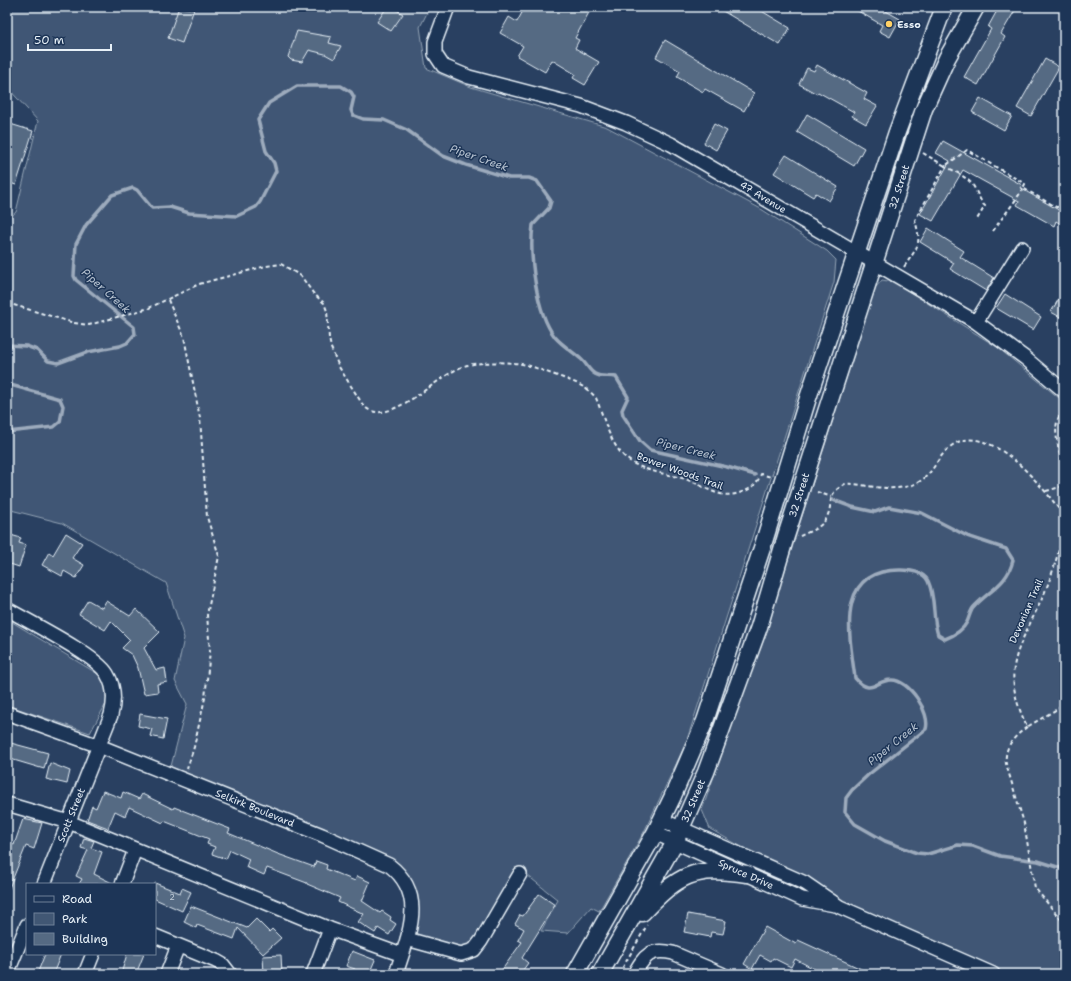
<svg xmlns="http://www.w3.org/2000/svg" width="1071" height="981" font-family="'Shantell Sans',sans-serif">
  <rect width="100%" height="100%" fill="#294061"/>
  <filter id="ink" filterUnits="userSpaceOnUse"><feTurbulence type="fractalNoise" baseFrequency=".025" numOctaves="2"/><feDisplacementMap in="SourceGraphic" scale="8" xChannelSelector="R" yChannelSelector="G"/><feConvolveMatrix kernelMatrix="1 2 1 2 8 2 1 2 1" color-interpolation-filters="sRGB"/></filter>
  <g filter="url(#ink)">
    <path fill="#415774" stroke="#94a4b6" d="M 7,7 L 430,7 L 420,27 L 426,68 L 471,87 L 607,127 L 761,209 L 827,251 L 836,260 L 834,282 L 686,743 L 644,832 L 599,911 L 591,907 L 568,933 L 541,931 L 558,900 L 522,871 L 474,950 L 407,939 L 412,919 L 402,877 L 169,774 L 187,704 L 175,681 L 184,638 L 166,583 L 62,523 L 7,509 L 7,220 L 16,212 L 38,121 L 7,87 Z
      M 882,280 L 894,282 L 997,347 L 1064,402 L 1064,974 L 993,974 L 805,883 L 710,829 L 702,810 L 765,632 L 875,288 Z
      M 7,619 L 103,677 L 108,700 L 90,733 L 7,705 Z"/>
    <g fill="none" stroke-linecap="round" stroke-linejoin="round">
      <path stroke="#9dabbd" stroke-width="3.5" d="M 7,345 L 26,346 L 37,350 L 48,361 L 58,363 L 88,352 L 120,346 L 127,343 L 135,334 L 134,327 L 76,280 L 74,276 L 76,244 L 86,225 L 112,195 L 133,188 L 137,190 L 152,208 L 170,207 L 189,213 L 237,216 L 256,207 L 260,202 L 276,171 L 274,163 L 266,151 L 258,120 L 269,103 L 297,86 L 341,86 L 351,92 L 354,97 L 351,110 L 353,115 L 363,119 L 384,120 L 407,130 L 443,156 L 466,165 L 509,178 L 529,178 L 537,181 L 551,201 L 549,208 L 533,225 C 529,255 536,313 555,337 C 562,345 573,352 581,359 C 586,363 589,371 595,374 C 601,378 609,375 616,377 L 628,397 L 622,410 L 623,415 L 640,441 L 650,450 L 727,467 L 755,475
        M 7,384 L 60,399 L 63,406 L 60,422 L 54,427 L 7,432
        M 833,500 L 852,507 L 875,512 L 889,507 L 922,513 L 967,536 L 1006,549 L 1013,560 C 1008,584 988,591 973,608 C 970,612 969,618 967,622 C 963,630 953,636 945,639 L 938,635 C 932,617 936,598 928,581 C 924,572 910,570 901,570 C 835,569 849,633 855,678 C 871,697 876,680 891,680 C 909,679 931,713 926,729 L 868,775 L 852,790 L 846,798 L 845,812 L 855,824 L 885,841 L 917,853 L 928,854 L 958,845 L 973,846 L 1000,856 L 1038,861 L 1064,869"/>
    </g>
    <path fill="#556a83" stroke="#e8f1f8" d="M 179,7 L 194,9 L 182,43 L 168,38 Z
      M 387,7 L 392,7 L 403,14 L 391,31 L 377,22 Z
      M 525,7 L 592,7 L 575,38 L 579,40 L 575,48 L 599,62 L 585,85 L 573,78 L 575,74 L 552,60 L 545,72 L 517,56 L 523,46 L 500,33 L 509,17 L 517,22 Z
      M 716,7 L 755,7 L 790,28 L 780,45 Z
      M 851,7 L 888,7 L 886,11 L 900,19 L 890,37 L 879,31 L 882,25 Z
      M 999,7 L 1017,7 L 1001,34 L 1005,37 L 978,85 L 964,77 L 991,29 L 988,27 Z
      M 297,31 L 331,37 L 329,43 L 341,46 L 334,59 L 325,54 L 309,50 L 302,62 L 291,60 L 288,57 Z
      M 665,40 L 754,93 L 744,111 L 705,89 L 703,92 L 677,77 L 680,71 L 656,57 Z
      M 1045,59 L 1059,67 L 1031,116 L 1017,108 Z
      M 817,65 L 867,93 L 864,99 L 877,106 L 866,124 L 852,116 L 854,112 L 818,92 L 817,94 L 799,84 L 807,68 L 814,71 Z
      M 980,98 L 1012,116 L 1004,130 L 972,112 Z
      M 807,114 L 864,148 L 854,166 L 797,132 Z
      M 7,123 L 33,131 L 16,185 L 7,182 Z
      M 714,124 L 727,131 L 716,150 L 704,143 Z
      M 943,141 L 1022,185 L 1020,188 L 1064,213 L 1064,226 L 1056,221 L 1054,226 L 1017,205 L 1019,201 L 963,170 L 933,221 L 920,214 L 950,161 L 936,153 Z
      M 786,155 L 838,187 L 829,201 L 816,193 L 813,197 L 774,173 Z
      M 928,228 L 964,251 L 960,257 L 994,278 L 986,291 L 950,269 L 954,263 L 920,242 Z
      M 1064,290 L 1064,319 L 1051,312 Z
      M 1005,294 L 1041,317 L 1033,330 L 996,308 Z
      M 66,533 L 82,543 L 72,558 L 84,565 L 76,578 L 64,571 L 62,576 L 42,565 L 49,552 L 53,555 Z
      M 7,534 L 21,538 L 19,543 L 26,545 L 19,567 L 7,563 Z
      M 88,600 L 102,608 L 106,601 L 130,616 L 136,609 L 160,632 L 144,648 L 156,670 L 165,668 L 167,682 L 157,684 L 158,692 L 144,694 L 138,668 L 132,655 L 122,648 L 130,640 L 111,621 L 105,630 L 79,614 Z
      M 140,714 L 167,719 L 163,739 L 150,736 L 152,729 L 138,726 Z
      M 7,742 L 48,753 L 44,769 L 7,758 Z
      M 50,763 L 70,771 L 67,784 L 46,779 Z
      M 103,791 L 121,798 L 123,792 L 139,799 L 142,794 L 173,809 L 174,807 L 230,829 L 228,833 L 278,854 L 314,867 L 316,861 L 327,865 L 326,869 L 355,881 L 357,876 L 370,882 L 362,901 L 380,913 L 382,911 L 391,917 L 390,920 L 396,924 L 389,935 L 378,928 L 375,933 L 358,922 L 364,914 L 338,902 L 340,898 L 307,884 L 307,883 L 267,868 L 264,875 L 246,867 L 249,859 L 230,850 L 226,859 L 212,854 L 215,847 L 207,844 L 209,839 L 164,821 L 163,823 L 129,807 L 125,816 L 115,811 L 108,828 L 87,820 L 92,806 L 96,808 Z
      M 23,819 L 42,823 L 34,849 L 26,846 L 7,893 L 7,842 L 14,845 Z
      M 84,838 L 94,841 L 91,848 L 102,852 L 94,874 L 114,884 L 79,884 L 82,879 L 76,876 L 88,850 L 81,848 Z
      M 155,883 L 180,893 L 182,888 L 191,892 L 182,911 L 155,899 Z
      M 539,894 L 555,905 L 522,958 L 528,963 L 520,974 L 499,974 L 522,942 L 518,940 L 524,929 L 515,924 L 520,915 L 523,916 Z
      M 191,906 L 247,928 L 256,919 L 269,932 L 272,929 L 281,938 L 263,954 L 238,928 L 234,939 L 197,925 L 196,928 L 184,922 Z
      M 688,914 L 726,921 L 723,934 L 711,932 L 710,937 L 684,932 Z
      M 765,927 L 796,944 L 798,940 L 872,974 L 824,974 L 795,959 L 791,967 L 773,958 L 771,961 L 760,955 L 752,969 L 744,964 Z
      M 352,951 L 375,960 L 369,974 L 353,974 L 355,969 L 346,966 Z
      M 45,954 L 61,954 L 53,974 L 37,974 Z
      M 127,954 L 144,954 L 136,974 L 121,974 Z
      M 281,955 L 282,974 L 264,974 L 263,956 Z"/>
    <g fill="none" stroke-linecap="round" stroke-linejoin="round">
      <g stroke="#e8f1f8" stroke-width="16">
        <path id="minor" d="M 448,7 L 435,42 L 435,54 L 443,66 L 469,77 L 581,106 L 626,123 L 671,144 L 976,322 L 1025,358 L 1064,391
          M 976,322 L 1022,248
          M 7,609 C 29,622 96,655 107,674 C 115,687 115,700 111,715 L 44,884
          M 7,713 L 99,746 L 322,835 L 389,865 C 428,895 408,935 396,974
          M 7,804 L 69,822 L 330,929 L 402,955
          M 662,820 L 805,883 L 840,907 L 993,974
          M 655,833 L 802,899 L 835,905
          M 122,884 L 135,850
          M 155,936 L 216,961 L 223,965 L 230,974
          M 407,939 L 461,954 L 474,950 L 481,941 L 520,874
          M 7,974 L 27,925
          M 85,974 L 93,954
          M 167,974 L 178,946
          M 313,974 L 330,929
          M 634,974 C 645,955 650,948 673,953 L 722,974"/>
      </g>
      <g stroke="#e8f1f8" stroke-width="19">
        <path id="major" d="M 642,913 C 679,874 694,866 747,874
          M 575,974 L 655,833 L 672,798 L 705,721 L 763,545 L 808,398 L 897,132 L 944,7
          M 600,974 L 675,842 L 706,772 L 759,627 L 786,536 L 924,109 L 947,58 L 976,7"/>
      </g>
      <path stroke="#e8f1f8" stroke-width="2" stroke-dasharray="4 3" stroke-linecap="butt" d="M 923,153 L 945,166 L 967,150 L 1025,184 L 1023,188 L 1056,207 L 1064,206
        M 993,231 C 1003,216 1014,204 1023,188
        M 904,267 C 918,246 922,245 915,220 L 945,166 C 954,171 965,176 972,184 C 977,191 979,200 985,206 L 976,221
        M 168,300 L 184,337 L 200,418 L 207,517 L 219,556 L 207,615 L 210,651 L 205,698 L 194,747 L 187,769
        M 7,303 L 74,323 L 89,325 L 149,308 L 199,284 L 266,266 L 281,264 L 301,276 L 313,293 L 324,303 L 327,311 L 329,338 L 331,348 L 339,367 L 363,405 C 387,433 441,370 468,365 C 483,362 512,361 526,365 C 535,367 543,371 552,374 C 568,380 585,384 596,398 C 604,417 609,443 626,458 C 642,472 665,473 685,479 C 707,486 718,501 742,492 C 752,489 757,484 761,474 L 771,477
        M 1064,411 C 1048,423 1061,454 1064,472
        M 1046,491 L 1064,486
        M 817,492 L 832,497
        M 1064,530 C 1058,555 1051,580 1040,603 C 1016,653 1001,671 1027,727 L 1064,705
        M 800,536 C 808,532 821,528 826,519 C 835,502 824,496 845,484 C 852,483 860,485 867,486 C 881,488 898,490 912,485 C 934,477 934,460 950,447 C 987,416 1046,490 1064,516
        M 1027,727 C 1014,737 1004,746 1006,764 L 1024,823 L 1035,888 L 1064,923
        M 619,974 L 647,925"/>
      <use href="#minor" stroke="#1d3557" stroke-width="13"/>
      <use href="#major" stroke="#1d3557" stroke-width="16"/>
    </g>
  </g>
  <circle fill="#ffd166" stroke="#1d3557" stroke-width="1.5" cx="889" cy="24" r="4"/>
  <g text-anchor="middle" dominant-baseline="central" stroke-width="3" stroke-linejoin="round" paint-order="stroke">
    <g font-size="8" fill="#c3cfdb">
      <text x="172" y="897">2</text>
    </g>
    <g font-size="10" font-weight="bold" fill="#e8f1f8" stroke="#1d3557" text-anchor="start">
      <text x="897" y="24">Esso</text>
    </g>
    <g font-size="10" fill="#e8f1f8" stroke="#1d3557">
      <text transform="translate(899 187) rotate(-72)">32 Street</text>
      <text transform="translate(763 197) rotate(31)">47 Avenue</text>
      <text transform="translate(680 471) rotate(20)">Bower Woods Trail</text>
      <text transform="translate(799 495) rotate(-72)">32 Street</text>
      <text transform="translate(1026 611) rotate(-66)">Devonian Trail</text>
      <text transform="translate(693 801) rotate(-67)">32 Street</text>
      <text transform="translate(255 808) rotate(22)">Selkirk Boulevard</text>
      <text transform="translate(71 815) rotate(-68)">Scott Street</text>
      <text transform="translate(746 874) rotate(24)">Spruce Drive</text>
    </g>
    <g font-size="11" font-style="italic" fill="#b6c2d0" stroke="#1d3557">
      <text transform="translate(479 158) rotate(19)">Piper Creek</text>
      <text transform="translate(106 291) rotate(42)">Piper Creek</text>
      <text transform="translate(686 449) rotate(14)">Piper Creek</text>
      <text transform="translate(893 744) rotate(-39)">Piper Creek</text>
    </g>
  </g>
  <rect width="1071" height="981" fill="none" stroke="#1d3557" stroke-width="24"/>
  <rect x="12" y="12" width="1047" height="957" fill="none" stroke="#e8f1f8" stroke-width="1.5" filter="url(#ink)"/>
  <rect x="26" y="883" width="130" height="72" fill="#1d3557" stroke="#6e8097"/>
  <rect x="34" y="896" width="20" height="6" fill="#1d3557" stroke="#6e8097"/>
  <text x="62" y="903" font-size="12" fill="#e8f1f8">Road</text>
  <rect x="34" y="913" width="20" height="12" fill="#415774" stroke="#6e8097"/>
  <text x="62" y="923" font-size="12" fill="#e8f1f8">Park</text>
  <rect x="34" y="933" width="20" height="12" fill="#556a83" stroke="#6e8097"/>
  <text x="62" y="943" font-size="12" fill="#e8f1f8">Building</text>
  <path d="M28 44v6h83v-6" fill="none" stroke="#e8f1f8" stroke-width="2"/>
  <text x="34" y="44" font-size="12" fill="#e8f1f8" stroke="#1d3557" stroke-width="3" paint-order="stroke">50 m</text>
</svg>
